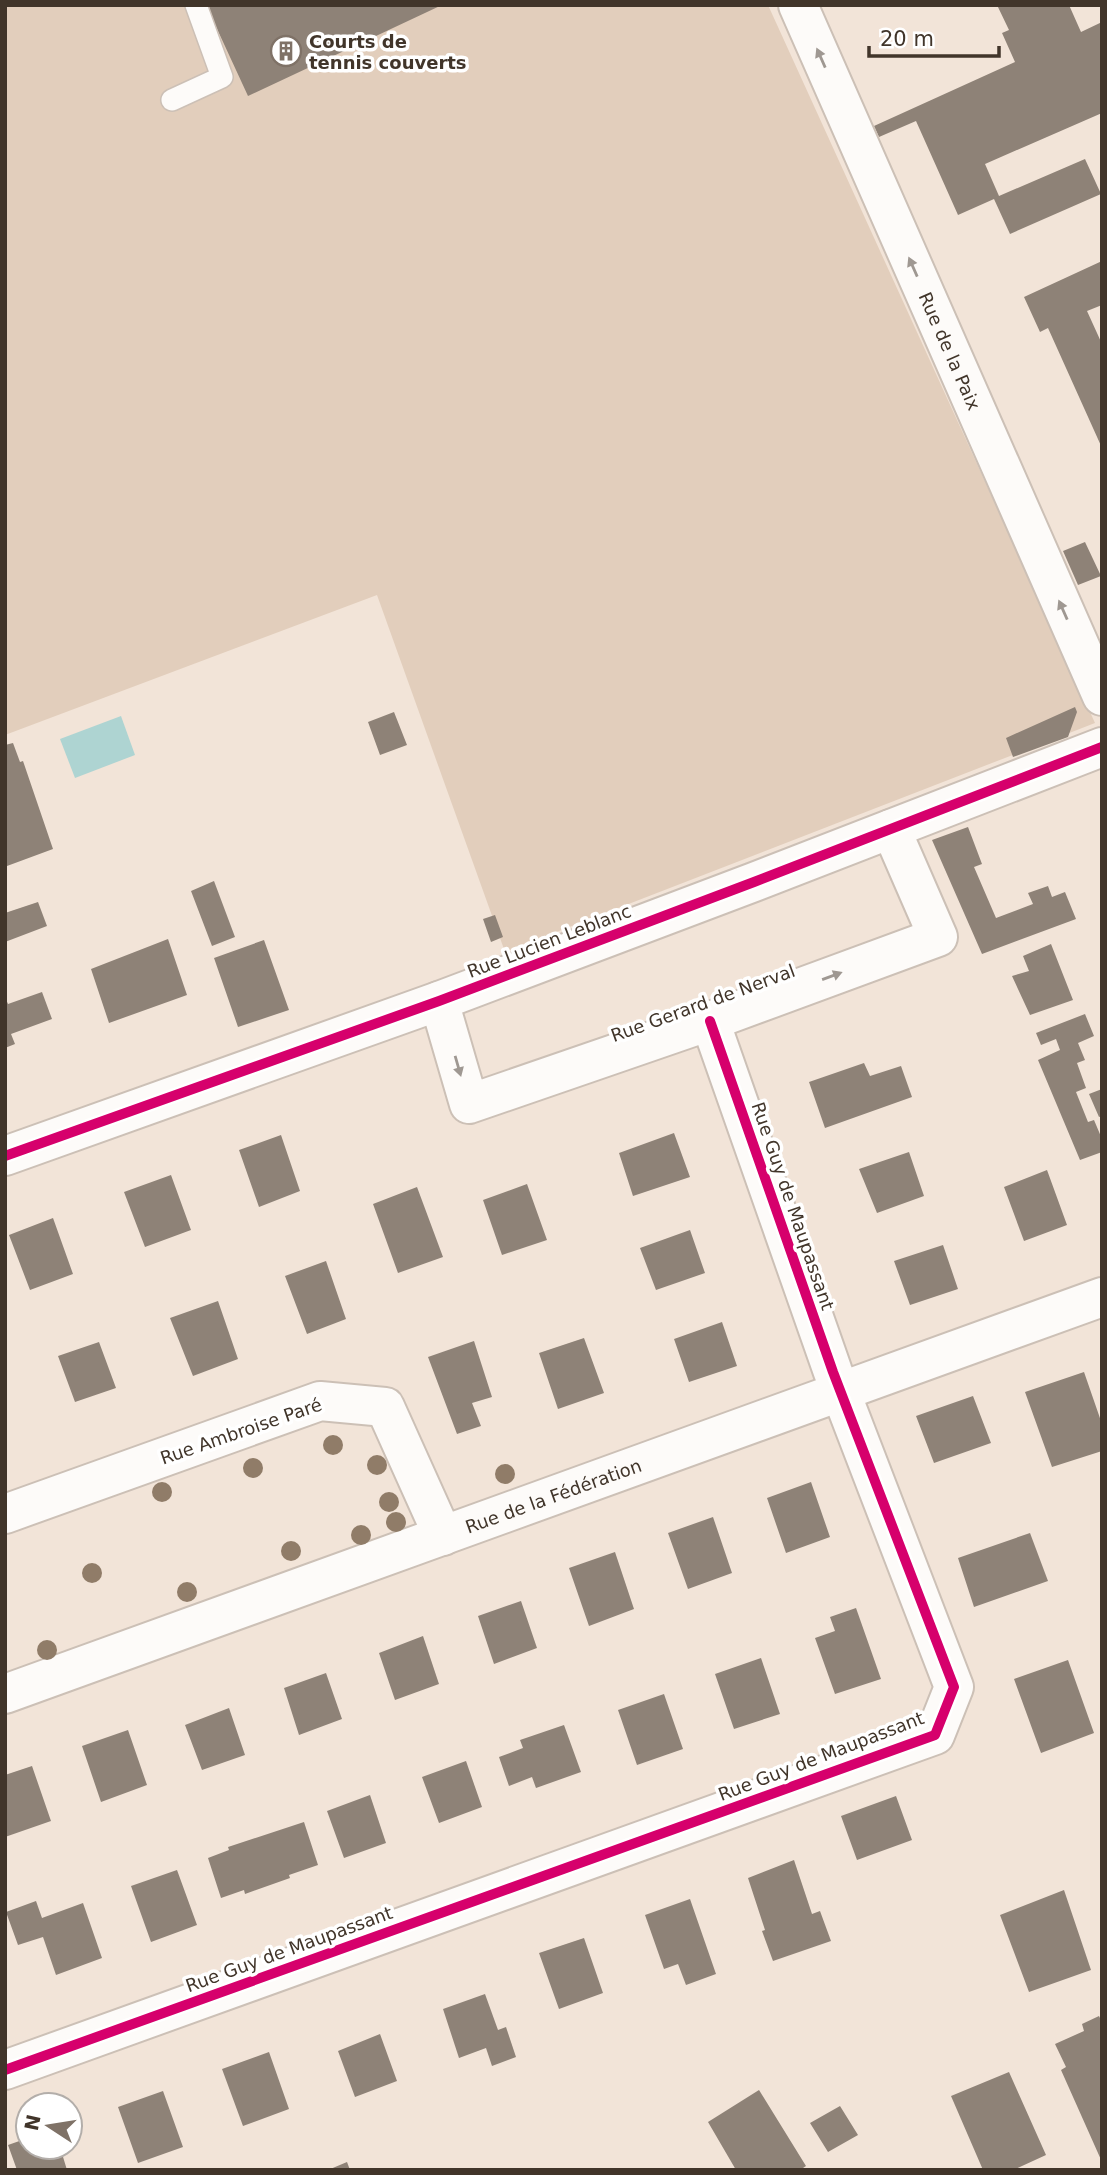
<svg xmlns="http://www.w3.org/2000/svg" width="1107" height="2175" font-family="'DejaVu Sans',sans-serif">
  <rect width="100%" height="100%" fill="#f2e4d8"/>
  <path fill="#e2cebc" d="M 5,5 L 768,5 L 1095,723 L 505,952 L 377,595 L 5,735 Z"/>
  <path fill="#aed4d2" d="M 121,716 L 135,755 L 75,778 L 60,739 Z"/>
  <path fill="#8e8277" d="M 206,5 L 442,5 L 248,96 Z
    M 997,5 L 1069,5 L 1081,32 L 1102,22 L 1102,113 L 985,164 L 999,196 L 1085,159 L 1101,194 L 1010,234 L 994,199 L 958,215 L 916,121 L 879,137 L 874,126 L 1015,62 L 1002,33 L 1009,30 Z
    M 1102,261 L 1102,305 L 1087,311 L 1102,344 L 1102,448 L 1048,328 L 1040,332 L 1024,297 Z
    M 1085,542 L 1101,576 L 1078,585 L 1063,551 Z
    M 1075,707 L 1077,712 L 1068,737 L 1013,757 L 1006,738 Z
    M 394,712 L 407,745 L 380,755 L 368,722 Z
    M 13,743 L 20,762 L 23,761 L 53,849 L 7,866 L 5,745 Z
    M 968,827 L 982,864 L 974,867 L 996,918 L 1033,904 L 1028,893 L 1048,886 L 1052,897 L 1065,892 L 1076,919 L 982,954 L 932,840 Z
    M 214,881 L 235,937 L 212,946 L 191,891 Z
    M 38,902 L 47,926 L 5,942 L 5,913 Z
    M 495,915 L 503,937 L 491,942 L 483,919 Z
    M 168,939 L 187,995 L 109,1023 L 91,969 Z
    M 264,940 L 289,1010 L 238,1027 L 214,958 Z
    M 1051,944 L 1073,1000 L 1030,1015 L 1012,976 L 1029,971 L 1023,956 Z
    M 42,992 L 52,1019 L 11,1034 L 15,1044 L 5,1048 L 5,997 L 8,1004 Z
    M 1085,1014 L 1094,1036 L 1078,1043 L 1085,1060 L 1077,1063 L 1086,1088 L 1076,1092 L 1088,1122 L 1094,1120 L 1102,1139 L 1102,1152 L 1080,1160 L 1038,1060 L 1060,1050 L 1056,1039 L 1041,1045 L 1036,1033 Z
    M 864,1063 L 870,1076 L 901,1066 L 912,1097 L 825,1128 L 809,1082 Z
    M 1102,1089 L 1102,1116 L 1099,1117 L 1089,1094 Z
    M 674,1133 L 690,1177 L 633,1196 L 619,1153 Z
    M 281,1135 L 300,1191 L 259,1207 L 239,1150 Z
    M 909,1152 L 924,1196 L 877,1213 L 859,1169 Z
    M 1047,1170 L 1067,1225 L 1024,1241 L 1004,1187 Z
    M 171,1175 L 191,1230 L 145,1247 L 124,1192 Z
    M 527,1184 L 547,1240 L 502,1255 L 483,1200 Z
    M 417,1187 L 443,1257 L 398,1273 L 373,1204 Z
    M 53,1218 L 73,1274 L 30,1290 L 9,1235 Z
    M 690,1230 L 705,1273 L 656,1290 L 640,1248 Z
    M 943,1245 L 958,1289 L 910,1305 L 894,1261 Z
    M 326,1261 L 346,1319 L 307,1334 L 285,1276 Z
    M 218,1301 L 238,1359 L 193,1376 L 170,1318 Z
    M 722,1322 L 737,1366 L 689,1382 L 674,1339 Z
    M 584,1338 L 604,1393 L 558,1409 L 539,1353 Z
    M 474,1341 L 492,1397 L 472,1403 L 481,1426 L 457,1434 L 428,1357 Z
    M 99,1342 L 116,1388 L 75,1402 L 58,1356 Z
    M 1084,1372 L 1102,1424 L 1102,1451 L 1052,1467 L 1025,1392 Z
    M 973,1396 L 991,1443 L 934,1463 L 916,1416 Z
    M 811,1482 L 830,1537 L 786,1553 L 767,1498 Z
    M 713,1517 L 732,1573 L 688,1589 L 668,1533 Z
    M 1030,1533 L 1048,1581 L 974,1607 L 958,1558 Z
    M 615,1552 L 634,1609 L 589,1626 L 569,1568 Z
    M 521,1601 L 537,1648 L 494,1664 L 478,1616 Z
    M 856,1608 L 881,1679 L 835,1694 L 815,1638 L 835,1631 L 830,1617 Z
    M 423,1636 L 439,1684 L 395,1700 L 379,1653 Z
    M 761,1658 L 780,1714 L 734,1729 L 715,1674 Z
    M 1068,1660 L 1094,1733 L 1041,1753 L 1014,1679 Z
    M 326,1673 L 342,1719 L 299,1735 L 284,1688 Z
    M 664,1694 L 683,1749 L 637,1765 L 618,1710 Z
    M 229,1708 L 245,1755 L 202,1770 L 185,1725 Z
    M 564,1725 L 581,1772 L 536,1788 L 532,1777 L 509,1786 L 499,1757 L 523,1748 L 520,1740 Z
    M 128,1730 L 147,1785 L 101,1802 L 82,1746 Z
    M 466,1761 L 482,1807 L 439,1823 L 422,1777 Z
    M 32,1766 L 51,1821 L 5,1837 L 5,1775 Z
    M 370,1795 L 386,1843 L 344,1858 L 327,1811 Z
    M 896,1796 L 912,1840 L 857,1860 L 841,1816 Z
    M 304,1822 L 318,1865 L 289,1875 L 290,1878 L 245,1894 L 244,1890 L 221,1898 L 208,1858 L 229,1850 L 228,1847 Z
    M 794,1860 L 812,1914 L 820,1911 L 831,1941 L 773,1961 L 762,1931 L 765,1930 L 748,1878 Z
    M 177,1870 L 197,1925 L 151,1942 L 131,1886 Z
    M 1064,1890 L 1091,1970 L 1029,1992 L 1000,1915 Z
    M 690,1899 L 716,1974 L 686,1985 L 678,1964 L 664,1969 L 645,1915 Z
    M 36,1901 L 42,1918 L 83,1903 L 102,1958 L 56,1975 L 43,1937 L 18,1945 L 6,1912 Z
    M 584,1938 L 603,1993 L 559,2009 L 539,1953 Z
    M 485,1994 L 498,2030 L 506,2027 L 516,2057 L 492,2066 L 486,2048 L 459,2058 L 443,2009 Z
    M 1099,2016 L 1102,2022 L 1102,2162 L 1061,2070 L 1066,2067 L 1055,2044 L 1084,2031 L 1082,2024 Z
    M 380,2034 L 397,2081 L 355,2097 L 338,2051 Z
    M 269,2052 L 289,2109 L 243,2126 L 222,2069 Z
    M 1009,2072 L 1046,2155 L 1013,2170 L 983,2170 L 951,2096 Z
    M 759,2090 L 806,2166 L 800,2170 L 736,2170 L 708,2122 Z
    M 163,2091 L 183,2147 L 138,2163 L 118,2107 Z
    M 840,2106 L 858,2135 L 828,2152 L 810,2123 Z
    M 28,2138 L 28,2147 L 60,2147 L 67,2170 L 17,2170 L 8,2145 Z
    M 347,2162 L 350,2170 L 328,2170 Z"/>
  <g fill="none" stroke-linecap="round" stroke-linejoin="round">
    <g stroke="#ccc0b6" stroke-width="24">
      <path id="lane" d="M 172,100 L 222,77 L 196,5"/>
    </g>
    <g stroke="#ccc0b6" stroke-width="42">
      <g id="street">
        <path id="s1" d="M 798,5 L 1102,696"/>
        <path d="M 439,1001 L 469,1104 L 710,1021 L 938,937 L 891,829"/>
        <path d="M 5,1156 L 439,1001 L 754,882 L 1102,747"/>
        <path d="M 5,1514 L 320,1401 L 385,1407 L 443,1536"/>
        <path id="s2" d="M 5,1694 L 1102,1297"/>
        <path d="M 5,2070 L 935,1735 L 954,1687 L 833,1372 L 710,1021"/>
      </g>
    </g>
    <use href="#lane" stroke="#fdfbf9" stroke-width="21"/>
    <use href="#street" stroke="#fdfbf9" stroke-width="38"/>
    <g stroke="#fff" stroke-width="15">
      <path id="cycleway" d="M 5,1156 L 439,1001 L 754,882 L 1102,747
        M 5,2070 L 935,1735 L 954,1687 L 833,1372 L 710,1021"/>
    </g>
    <use href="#cycleway" stroke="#d6006c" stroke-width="10"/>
  </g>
  <g fill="#907c68">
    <circle cx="333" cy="1445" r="10"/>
    <circle cx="377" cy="1465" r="10"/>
    <circle cx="253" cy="1468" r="10"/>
    <circle cx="505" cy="1474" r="10"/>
    <circle cx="162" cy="1492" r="10"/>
    <circle cx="389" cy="1502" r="10"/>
    <circle cx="396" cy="1522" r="10"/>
    <circle cx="361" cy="1535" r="10"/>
    <circle cx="291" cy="1551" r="10"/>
    <circle cx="92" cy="1573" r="10"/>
    <circle cx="187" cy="1592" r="10"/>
    <circle cx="47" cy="1650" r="10"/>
  </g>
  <defs><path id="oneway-solid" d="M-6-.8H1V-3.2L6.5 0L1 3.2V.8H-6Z" transform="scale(1.75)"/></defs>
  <g fill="#9f9892">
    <use href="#oneway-solid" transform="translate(821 58) rotate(-114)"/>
    <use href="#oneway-solid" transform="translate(913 267) rotate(-114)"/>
    <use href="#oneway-solid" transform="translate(1063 610) rotate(-114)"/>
    <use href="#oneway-solid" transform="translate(832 976) rotate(-20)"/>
    <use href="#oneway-solid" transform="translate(458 1066) rotate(74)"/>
  </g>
  <defs>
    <g id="building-ring" transform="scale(1.575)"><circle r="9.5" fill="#fff" stroke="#7f7267" stroke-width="1.5"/><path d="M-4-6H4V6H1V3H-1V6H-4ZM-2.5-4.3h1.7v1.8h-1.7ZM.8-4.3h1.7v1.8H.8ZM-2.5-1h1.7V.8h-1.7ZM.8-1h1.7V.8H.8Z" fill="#7f7267"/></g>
  </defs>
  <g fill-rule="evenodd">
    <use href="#building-ring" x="286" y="51"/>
  </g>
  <g text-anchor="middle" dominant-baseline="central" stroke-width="7" stroke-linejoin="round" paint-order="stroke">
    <g font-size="18" font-weight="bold" fill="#41352a" stroke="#fff" text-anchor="start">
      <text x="309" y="41">Courts de<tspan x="309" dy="21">tennis couverts</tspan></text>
    </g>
    <g font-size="18" fill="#41352a" stroke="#fff">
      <text stroke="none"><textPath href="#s1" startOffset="378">Rue de la Paix</textPath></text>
      <text transform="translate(549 941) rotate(-21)">Rue Lucien Leblanc</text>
      <text transform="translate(703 1003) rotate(-20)">Rue Gerard de Nerval</text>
      <text transform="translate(793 1206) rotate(71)">Rue Guy de Maupassant</text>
      <text transform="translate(241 1431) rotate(-19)">Rue Ambroise Paré</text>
      <text stroke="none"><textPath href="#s2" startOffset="583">Rue de la Fédération</textPath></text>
      <text transform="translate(821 1756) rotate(-21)">Rue Guy de Maupassant</text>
      <text transform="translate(289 1949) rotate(-20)">Rue Guy de Maupassant</text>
    </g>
  </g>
  <rect width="1107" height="2175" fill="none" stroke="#41352a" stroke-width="14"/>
  <g transform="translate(49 2126) rotate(282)"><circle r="33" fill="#ffffff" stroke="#b3aeaa" stroke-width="2"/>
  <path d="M0-5L12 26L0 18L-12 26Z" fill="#7f7267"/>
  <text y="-10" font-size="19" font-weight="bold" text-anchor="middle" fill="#41352a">N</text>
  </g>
  <path d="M869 46v10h130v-10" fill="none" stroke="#41352a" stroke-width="3.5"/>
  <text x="880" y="46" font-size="21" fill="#41352a" stroke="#ffffff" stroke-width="5" paint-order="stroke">20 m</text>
</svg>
